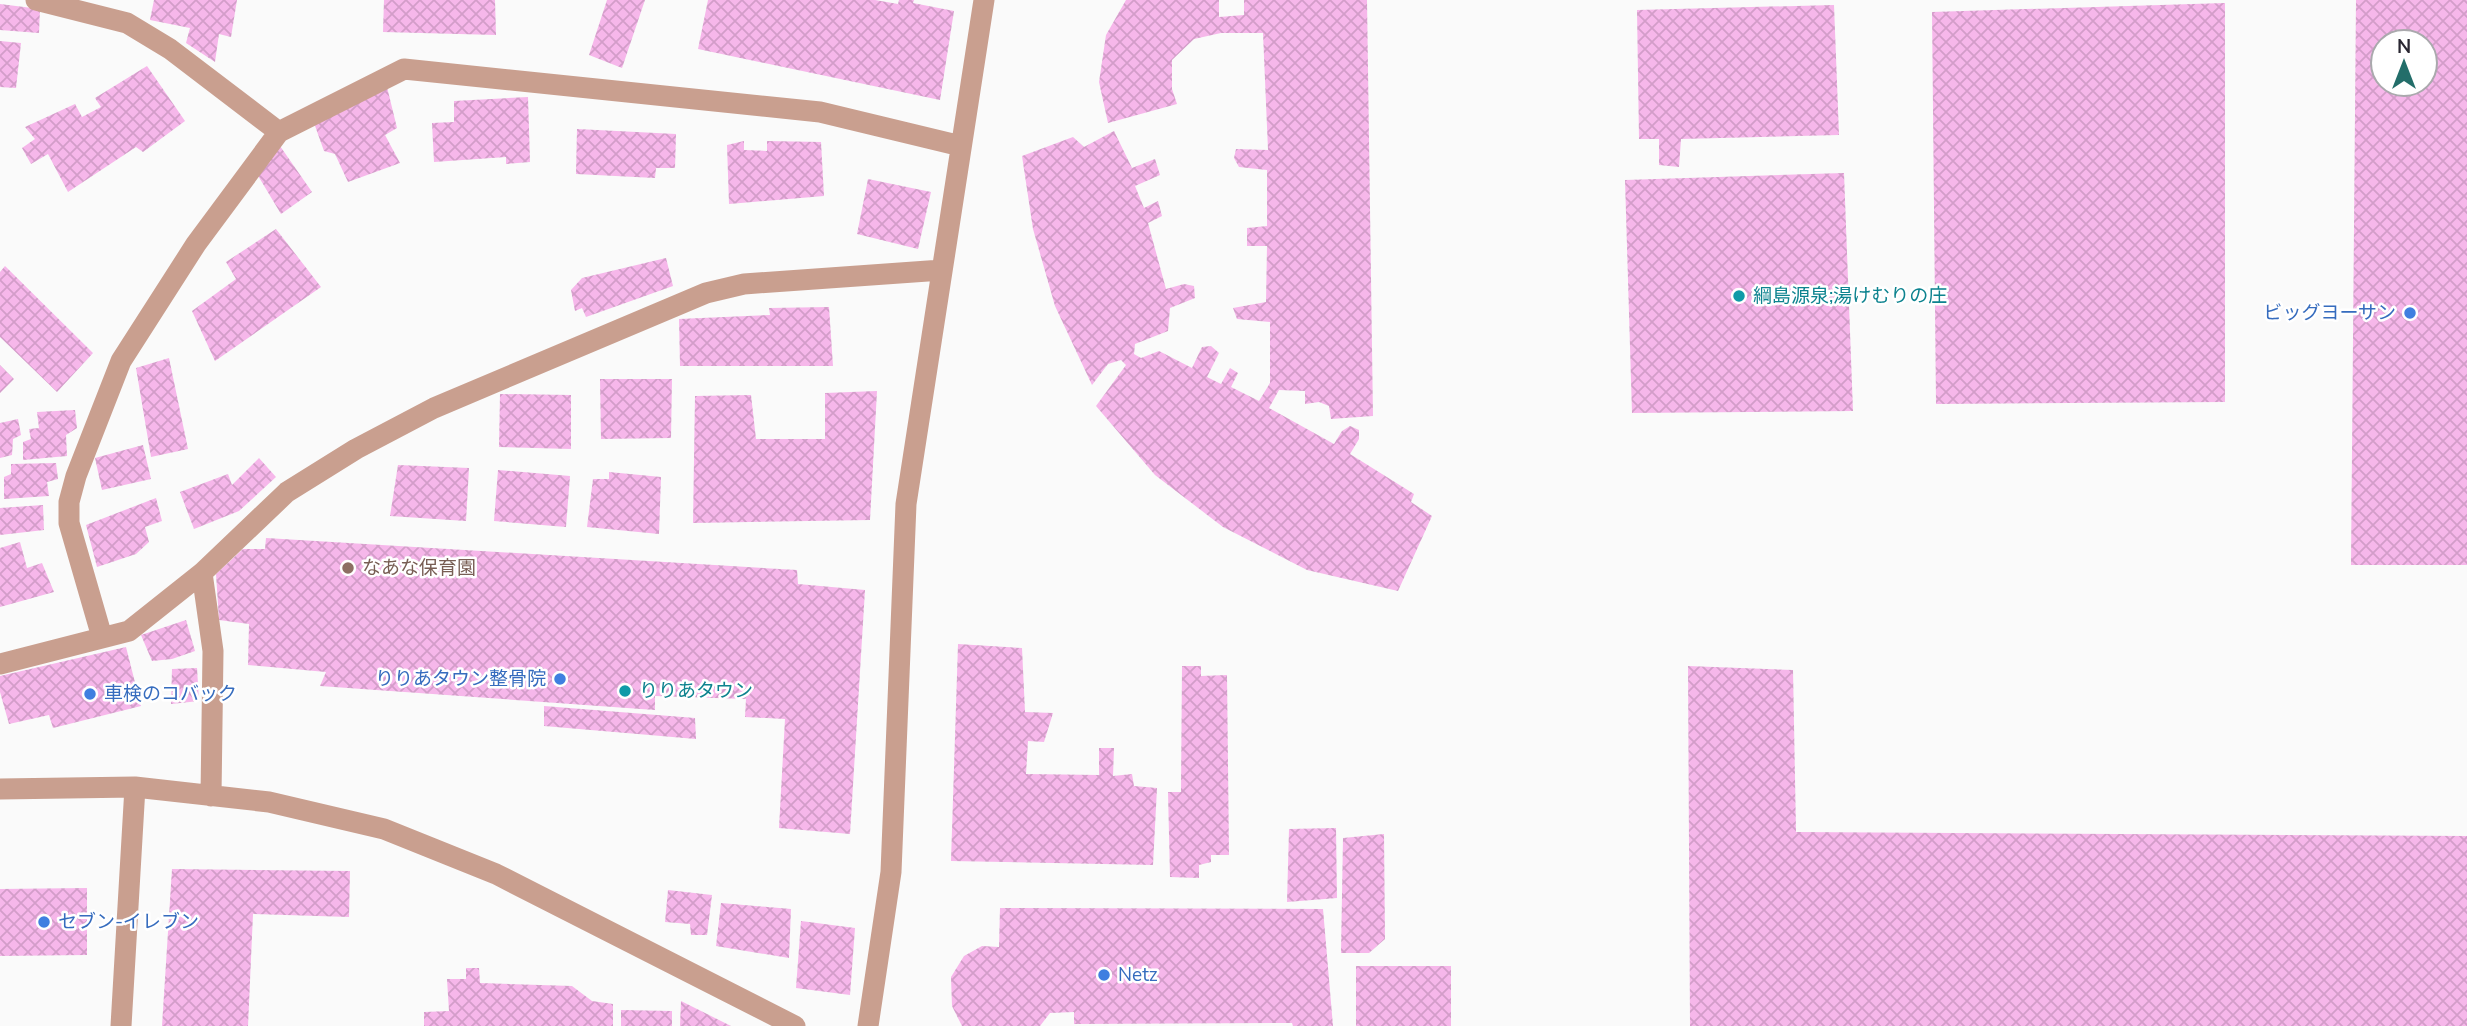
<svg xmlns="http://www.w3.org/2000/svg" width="2467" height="1026" font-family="'Nunito Sans','Noto Sans JP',sans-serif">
  <defs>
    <pattern id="building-cross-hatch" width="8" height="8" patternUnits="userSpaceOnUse" patternTransform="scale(1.75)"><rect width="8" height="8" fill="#f6b7ea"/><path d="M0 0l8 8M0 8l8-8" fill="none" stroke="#d39dc9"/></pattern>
  </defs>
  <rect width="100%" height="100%" fill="#fafafa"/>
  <path fill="url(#building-cross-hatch)" fill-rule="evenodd" d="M 154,0 L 237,0 L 231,37 L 219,34 L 215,62 L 186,43 L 190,28 L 150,20 Z
    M 384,0 L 495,0 L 496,35 L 383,32 Z
    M 607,0 L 645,0 L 622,68 L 589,55 Z
    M 708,0 L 875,0 L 898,4 L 899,0 L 914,0 L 913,3 L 954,11 L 940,100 L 698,49 Z
    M 1126,0 L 1219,0 L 1219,17 L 1244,15 L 1244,0 L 1367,0 L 1373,416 L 1331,419 L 1329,406 L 1319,402 L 1305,404 L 1305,391 L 1279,390 L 1269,408 L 1334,444 L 1342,431 L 1350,426 L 1359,430 L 1359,439 L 1350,454 L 1414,494 L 1411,502 L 1432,516 L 1398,591 L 1307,570 L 1223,527 L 1155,475 L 1096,406 L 1126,365 L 1121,360 L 1108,364 L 1092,385 L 1055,306 L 1033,229 L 1022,156 L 1073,137 L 1084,147 L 1114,131 L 1132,168 L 1155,159 L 1160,175 L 1135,186 L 1144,208 L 1158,201 L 1162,216 L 1148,223 L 1166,289 L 1184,284 L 1194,286 L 1195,298 L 1170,308 L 1168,331 L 1135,344 L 1134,354 L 1141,358 L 1159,351 L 1192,368 L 1202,347 L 1211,346 L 1219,353 L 1207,377 L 1221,384 L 1230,368 L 1238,373 L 1231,387 L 1259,401 L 1270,383 L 1270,322 L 1237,319 L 1233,308 L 1266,302 L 1267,246 L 1247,246 L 1247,228 L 1267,226 L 1267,170 L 1239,167 L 1234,158 L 1236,149 L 1268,150 L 1263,33 L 1221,33 L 1194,39 L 1172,60 L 1172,89 L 1177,104 L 1108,123 L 1099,82 L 1106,35 Z
    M 2356,0 L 2467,0 L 2467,565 L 2351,565 ZM 2383,42 L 2425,42 L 2425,84 L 2383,84 Z
    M 2225,3 L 2225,402 L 1936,404 L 1932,12 Z
    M 0,4 L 40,9 L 39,33 L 0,30 Z
    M 1834,5 L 1839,135 L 1681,139 L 1679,167 L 1659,165 L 1659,139 L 1639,139 L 1637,10 Z
    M 0,41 L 21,43 L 16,88 L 0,87 Z
    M 147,66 L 185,121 L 143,152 L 136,147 L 68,192 L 48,154 L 31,164 L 22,148 L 35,139 L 25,127 L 75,104 L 82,117 L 101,107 L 95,98 Z
    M 387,87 L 397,128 L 385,135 L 400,163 L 348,182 L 335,154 L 324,151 L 314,123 Z
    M 528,97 L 530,162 L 506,164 L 506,157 L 434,162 L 432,123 L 454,122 L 454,101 Z
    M 577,129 L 676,134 L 675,168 L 656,168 L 655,178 L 576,174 Z
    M 744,141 L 744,150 L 767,151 L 767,141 L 821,142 L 824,196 L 729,204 L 727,145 Z
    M 280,146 L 312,192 L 281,214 L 257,174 Z
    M 1844,173 L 1853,411 L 1632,413 L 1625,180 Z
    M 868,179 L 931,192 L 918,249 L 857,234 Z
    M 276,229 L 321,287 L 215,361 L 192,311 L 236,279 L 226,262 Z
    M 666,258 L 673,286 L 586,317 L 582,308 L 575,311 L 571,290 L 582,278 Z
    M 5,266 L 93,353 L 57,392 L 0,337 L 0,272 Z
    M 829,307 L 833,366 L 680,366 L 679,319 L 770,315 L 769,308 Z
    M 169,358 L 188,449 L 151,457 L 136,368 Z
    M 0,365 L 14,379 L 0,393 Z
    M 600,379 L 672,379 L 671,438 L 601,439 Z
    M 877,391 L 870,520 L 693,523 L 695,396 L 751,395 L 756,439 L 825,439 L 825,393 Z
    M 500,394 L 571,395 L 571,449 L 499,447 Z
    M 75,410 L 77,428 L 66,435 L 67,456 L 23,460 L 23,442 L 31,439 L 29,429 L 39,428 L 37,412 Z
    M 18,419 L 21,435 L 13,439 L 12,455 L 0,458 L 0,423 Z
    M 143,445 L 151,479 L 102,490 L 95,458 Z
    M 259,458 L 276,477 L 239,511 L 194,529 L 180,492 L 228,474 L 232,485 Z
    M 56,463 L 58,479 L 47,482 L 49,496 L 4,499 L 4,477 L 11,474 L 11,464 Z
    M 398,465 L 469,468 L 466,521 L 390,516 Z
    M 498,470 L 570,476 L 566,527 L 494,521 Z
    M 609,472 L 661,477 L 659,534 L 587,527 L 593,479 L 609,479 Z
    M 156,498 L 162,521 L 145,527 L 149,542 L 136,554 L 97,567 L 86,525 Z
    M 43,505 L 44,530 L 0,535 L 0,508 Z
    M 266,538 L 797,570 L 798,584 L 865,590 L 850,834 L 779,828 L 785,719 L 745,717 L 746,699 L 655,696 L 655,710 L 320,686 L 326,672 L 248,665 L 249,624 L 219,620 L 216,574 L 243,549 L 265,549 Z
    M 20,542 L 27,568 L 42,563 L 54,592 L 0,607 L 0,548 Z
    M 186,620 L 195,651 L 172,659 L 152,661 L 141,635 Z
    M 958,644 L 1022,648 L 1025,712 L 1053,713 L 1044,742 L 1028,741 L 1026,774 L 1099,775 L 1099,748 L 1114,748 L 1113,776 L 1132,774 L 1134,786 L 1157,788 L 1153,865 L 951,861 Z
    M 126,647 L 141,706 L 53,728 L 49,715 L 9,724 L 0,692 L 0,676 Z
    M 1182,666 L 1201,666 L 1201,676 L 1227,675 L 1229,855 L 1211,855 L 1211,862 L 1199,865 L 1199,878 L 1170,877 L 1168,792 L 1181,792 Z
    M 1688,666 L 1793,670 L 1796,832 L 2467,836 L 2467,1026 L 1690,1026 Z
    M 197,668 L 199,701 L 171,704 L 172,669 Z
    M 544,706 L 695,718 L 696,739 L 544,726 Z
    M 1336,828 L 1337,898 L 1287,902 L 1289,829 Z
    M 1384,834 L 1385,939 L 1369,953 L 1341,953 L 1343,838 Z
    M 172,869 L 350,871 L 349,917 L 253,914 L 248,1026 L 162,1026 Z
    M 87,888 L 87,955 L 0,956 L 0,889 Z
    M 668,890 L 712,895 L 707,935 L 691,935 L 690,924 L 665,922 Z
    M 721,903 L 791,909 L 789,958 L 716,946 Z
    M 1000,908 L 1323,909 L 1333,1026 L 1293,1026 L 1292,1023 L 1074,1024 L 1074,1012 L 1050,1013 L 1040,1026 L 962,1026 L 952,1006 L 951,977 L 964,956 L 982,946 L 999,947 Z
    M 801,921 L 855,928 L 850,995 L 796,988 Z
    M 1356,966 L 1451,966 L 1451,1026 L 1356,1026 Z
    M 466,968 L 479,968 L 480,983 L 572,986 L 592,1001 L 613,1004 L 613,1026 L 424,1026 L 424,1012 L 449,1011 L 447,979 L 466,979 Z
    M 681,1001 L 731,1026 L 680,1026 Z
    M 621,1010 L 672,1011 L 672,1026 L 621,1026 Z"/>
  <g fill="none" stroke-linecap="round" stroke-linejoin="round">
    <path stroke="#c99f8f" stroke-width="21" d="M 36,0 L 127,23 L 170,49 L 279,132
      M 202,573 L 213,651 L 211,796
      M 102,637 L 69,523 L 69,502 L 76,476 L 121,361 L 196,244 L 279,132 L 404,69 L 820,112 L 961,146
      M 0,664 L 129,631 L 202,573 L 287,492 L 356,449 L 434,408 L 706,293 L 744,284 L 942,270
      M 0,789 L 135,787 L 269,802 L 384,829 L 496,874 L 795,1026
      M 121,1026 L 135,787
      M 868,1026 L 891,872 L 906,504 L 984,0"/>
  </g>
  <g fill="#0f9aa8" stroke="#fff" stroke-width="2.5">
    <circle cx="1739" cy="296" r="7"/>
    <circle cx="625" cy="691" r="7"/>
  </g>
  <g fill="#3f7fe0" stroke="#fff" stroke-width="2.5">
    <circle cx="2410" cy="313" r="7"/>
    <circle cx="560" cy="679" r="7"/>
    <circle cx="90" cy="694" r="7"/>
    <circle cx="44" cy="922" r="7"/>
    <circle cx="1104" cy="975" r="7"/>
  </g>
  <circle fill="#8d6e63" stroke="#fff" stroke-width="2.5" cx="348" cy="568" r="7"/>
  <g text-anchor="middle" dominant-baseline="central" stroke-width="5" stroke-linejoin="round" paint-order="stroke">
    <g font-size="19" fill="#0d838f" stroke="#fff" text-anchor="start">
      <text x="1753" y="296">綱島源泉;湯けむりの庄</text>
      <text x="639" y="691">りりあタウン</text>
    </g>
    <g font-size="19" fill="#366cbe" stroke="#fff" text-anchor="start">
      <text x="2396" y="313" text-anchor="end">ビッグヨーサン</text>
      <text x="546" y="679" text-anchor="end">りりあタウン整骨院</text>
      <text x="104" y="694">車検のコバック</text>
      <text x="58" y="922">セブン-イレブン</text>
      <text x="1118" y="975">Netz</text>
    </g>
    <g font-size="19" fill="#785e54" stroke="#fff" text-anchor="start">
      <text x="362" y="568">なあな保育園</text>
    </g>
  </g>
  <g transform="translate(2404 63)"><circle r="33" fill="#ffffff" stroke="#aaa9ad" stroke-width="2"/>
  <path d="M0-5L12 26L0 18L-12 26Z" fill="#236e6a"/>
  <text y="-10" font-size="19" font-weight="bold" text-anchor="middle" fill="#2a2732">N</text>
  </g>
</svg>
